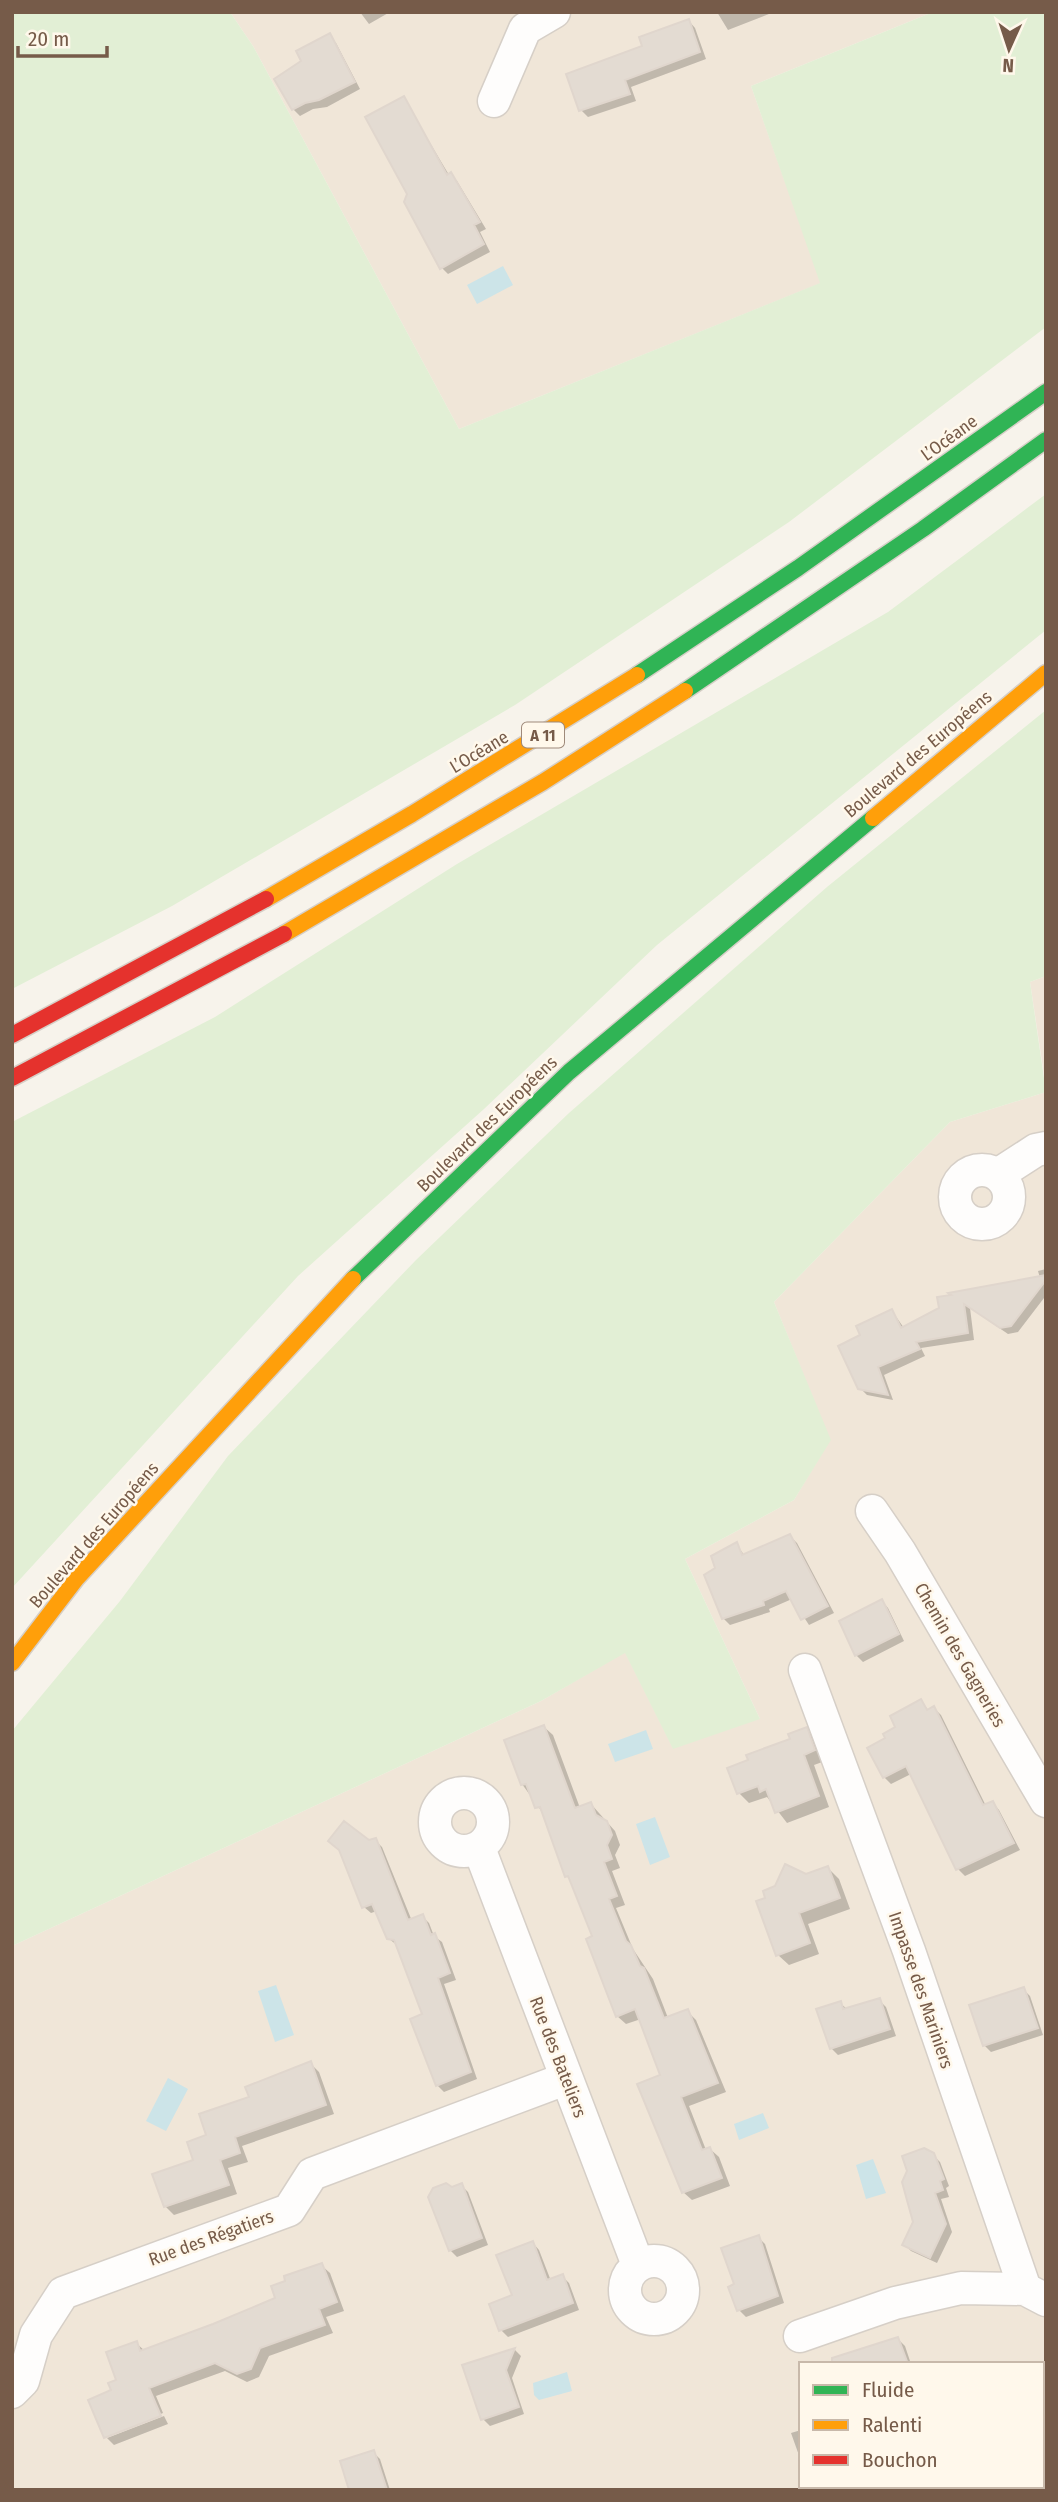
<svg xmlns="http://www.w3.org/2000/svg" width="1058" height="2502" font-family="'Fira Sans Condensed',sans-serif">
  <rect width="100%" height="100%" fill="#f7f3eb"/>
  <path fill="#f0e6d8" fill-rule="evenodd" d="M 230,12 L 933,12 L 751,86 L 821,283 L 459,429 L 253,46 Z
    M 1046,976 L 1046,1088 L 1030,982 Z
    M 1046,1092 L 1046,2490 L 12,2490 L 12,1946 L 541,1701 L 625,1652 L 760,1719 L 685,1559 L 794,1500 L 830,1440 L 774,1302 L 950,1122 ZM 801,2364 L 1042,2364 L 1042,2486 L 801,2486 Z"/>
  <path fill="#e2efd5" d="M 12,12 L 230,12 L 253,46 L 459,429 L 820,283 L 751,86 L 933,12 L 1046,12 L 1046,327 L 789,522 L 515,705 L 172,906 L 12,989 Z
    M 1046,494 L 1046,630 L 657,945 L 484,1109 L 298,1276 L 12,1588 L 12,1122 L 215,1017 L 457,864 L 888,612 Z
    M 1046,710 L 1046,976 L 1030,982 L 1046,1092 L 950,1122 L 774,1302 L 831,1440 L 794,1500 L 685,1559 L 760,1719 L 673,1749 L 625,1653 L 541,1701 L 12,1946 L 12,1731 L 120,1601 L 228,1456 L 416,1260 L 569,1113 L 827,887 Z"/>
  <path fill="#cce4e8" d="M 503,266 L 513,285 L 477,304 L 467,285 Z
    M 646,1730 L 653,1749 L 615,1762 L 608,1744 Z
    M 655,1817 L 670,1857 L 650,1865 L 636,1824 Z
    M 276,1985 L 294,2035 L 275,2042 L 258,1991 Z
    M 168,2078 L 188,2089 L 166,2131 L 146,2121 Z
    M 763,2113 L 769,2128 L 739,2140 L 734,2124 Z
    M 873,2159 L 886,2193 L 866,2199 L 856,2165 Z
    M 567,2372 L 572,2391 L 539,2400 L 534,2395 L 533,2383 Z"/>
  <path fill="#0003" d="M 360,12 L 390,12 L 369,24 Z
    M 717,12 L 774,12 L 728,30 Z
    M 689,21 L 695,28 L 706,59 L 631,87 L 636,101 L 588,117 L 581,110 L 644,47 Z
    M 329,36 L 336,43 L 360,89 L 327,107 L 313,109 L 300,116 L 293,109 L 304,62 Z
    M 404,99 L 449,175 L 457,181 L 486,229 L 480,232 L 490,252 L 448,274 L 442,268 L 409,194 Z
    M 1046,1269 L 1046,1306 L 1044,1298 L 1018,1332 L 1008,1334 L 970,1308 L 974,1340 L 921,1348 L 925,1356 L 884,1375 L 893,1400 L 867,1395 L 860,1388 L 863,1336 L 892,1311 L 904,1328 L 941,1309 L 1040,1278 L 1038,1271 Z
    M 790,1536 L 797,1543 L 834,1613 L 809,1625 L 792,1599 L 769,1609 L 770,1612 L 730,1625 L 723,1618 L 718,1569 L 736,1544 L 745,1556 Z
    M 882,1601 L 888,1608 L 904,1641 L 863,1662 L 856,1655 Z
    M 921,1701 L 929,1711 L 934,1708 L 941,1715 L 986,1806 L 993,1803 L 999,1810 L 1020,1850 L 965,1876 L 958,1869 L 911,1774 L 891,1784 L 884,1777 L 888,1739 Z
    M 544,1727 L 553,1735 L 580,1808 L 591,1804 L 615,1831 L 620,1845 L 615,1855 L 620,1868 L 612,1871 L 625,1905 L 616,1908 L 633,1949 L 653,1979 L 668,2018 L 687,2011 L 696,2020 L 726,2092 L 689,2106 L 706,2150 L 710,2149 L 719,2157 L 730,2186 L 692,2200 L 683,2192 L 662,2076 L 641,2019 L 626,2024 L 617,2016 L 594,1937 L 573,1882 L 567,1876 L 545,1816 L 522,1784 Z
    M 806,1729 L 817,1740 L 825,1761 L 814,1765 L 829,1807 L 787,1823 L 767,1797 L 749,1803 L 739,1793 L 750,1761 Z
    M 375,1840 L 382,1847 L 412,1921 L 422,1916 L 429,1923 L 434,1936 L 442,1942 L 456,1980 L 444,1984 L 477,2079 L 444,2092 L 437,2085 L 424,2015 L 398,1946 L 388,1938 L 377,1911 L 371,1913 L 364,1907 L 369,1842 Z
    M 828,1868 L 839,1879 L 850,1909 L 808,1924 L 819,1954 L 789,1965 L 778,1955 L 806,1876 Z
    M 1023,1989 L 1030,1996 L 1043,2035 L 991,2052 L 984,2045 Z
    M 879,2000 L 886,2007 L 896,2036 L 838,2055 L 831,2048 L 840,2003 L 847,2009 Z
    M 310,2063 L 319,2072 L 334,2114 L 242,2146 L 248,2162 L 228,2168 L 237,2194 L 174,2215 L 165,2206 L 209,2136 L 251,2098 Z
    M 933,2155 L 940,2162 L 949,2186 L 946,2188 L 949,2197 L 941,2199 L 952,2232 L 937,2263 L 911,2251 L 905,2245 L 915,2222 Z
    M 461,2185 L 468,2192 L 488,2245 L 457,2257 L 450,2250 L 452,2189 Z
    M 758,2237 L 765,2244 L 784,2303 L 746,2317 L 739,2310 L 736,2285 Z
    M 533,2243 L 539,2250 L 551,2281 L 562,2276 L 569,2283 L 579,2310 L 508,2337 L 501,2330 Z
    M 321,2265 L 330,2273 L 344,2311 L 326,2317 L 333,2333 L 269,2356 L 259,2377 L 247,2382 L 225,2371 L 156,2396 L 163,2413 L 105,2437 L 113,2391 L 136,2343 L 145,2351 L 278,2299 L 287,2282 Z
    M 898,2339 L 905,2346 L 911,2364 L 846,2364 Z
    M 515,2350 L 521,2356 L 512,2378 L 524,2414 L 490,2426 L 483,2419 L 465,2366 Z
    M 164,2416 L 168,2424 L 114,2445 L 107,2438 Z
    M 801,2430 L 801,2461 L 791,2433 Z
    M 373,2452 L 380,2459 L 390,2490 L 351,2490 Z
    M 810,2486 L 939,2486 L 941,2490 L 811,2490 Z"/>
  <path fill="#e3dbd2" stroke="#e0d6cd" stroke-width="2" d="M 689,19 L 700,52 L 625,80 L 630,94 L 579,111 L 566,74 L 642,46 L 639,37 Z
    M 330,33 L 355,82 L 319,100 L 305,103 L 292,110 L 274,79 L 301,61 L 296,51 Z
    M 404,96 L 447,175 L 451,172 L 480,222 L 474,225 L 484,244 L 440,269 L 404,202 L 407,194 L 365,117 Z
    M 1046,1275 L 1046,1280 L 1011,1326 L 1000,1328 L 964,1304 L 968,1333 L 916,1342 L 920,1349 L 878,1367 L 888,1395 L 858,1389 L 838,1346 L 860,1335 L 856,1326 L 892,1309 L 901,1328 L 939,1308 L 937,1297 L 951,1295 L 948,1293 Z
    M 790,1534 L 828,1606 L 801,1620 L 786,1591 L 763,1601 L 764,1605 L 722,1619 L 704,1575 L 715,1568 L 711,1556 L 737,1542 L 742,1555 Z
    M 882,1599 L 899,1634 L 855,1656 L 839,1621 Z
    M 921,1699 L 927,1710 L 934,1706 L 983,1805 L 993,1801 L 1014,1843 L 956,1870 L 906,1766 L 883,1778 L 867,1748 L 885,1738 L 883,1734 L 895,1727 L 890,1716 Z
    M 544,1725 L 575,1808 L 591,1802 L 596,1815 L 607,1821 L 612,1835 L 607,1845 L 612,1859 L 604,1862 L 617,1896 L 609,1899 L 626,1941 L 631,1945 L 640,1966 L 644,1968 L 664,2018 L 688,2009 L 718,2083 L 681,2097 L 702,2150 L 710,2147 L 722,2178 L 682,2193 L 637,2084 L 660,2075 L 635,2009 L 616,2017 L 586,1939 L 592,1936 L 568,1876 L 565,1877 L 540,1807 L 535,1808 L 526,1784 L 521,1785 L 504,1740 Z
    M 807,1727 L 815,1750 L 804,1755 L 819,1796 L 775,1813 L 766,1789 L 760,1792 L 758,1786 L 737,1794 L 727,1768 L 748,1760 L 746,1755 L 790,1739 L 788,1734 Z
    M 344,1821 L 369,1840 L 376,1838 L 408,1920 L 423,1914 L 431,1935 L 435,1933 L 450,1973 L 438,1978 L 471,2072 L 436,2086 L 410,2019 L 422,2014 L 394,1940 L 387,1939 L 372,1904 L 362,1908 L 339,1850 L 328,1841 Z
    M 785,1864 L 806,1874 L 828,1866 L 840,1898 L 799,1913 L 810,1943 L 776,1956 L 756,1901 L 765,1898 L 763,1891 L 775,1886 Z
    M 1024,1987 L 1038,2028 L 983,2046 L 969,2005 Z
    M 880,1998 L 890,2029 L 830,2049 L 816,2009 L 841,2001 L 843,2009 Z
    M 311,2061 L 326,2105 L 235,2137 L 240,2153 L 220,2160 L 229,2185 L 164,2207 L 152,2174 L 193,2160 L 187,2142 L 206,2135 L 199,2114 L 249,2097 L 245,2087 Z
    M 924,2148 L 934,2153 L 944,2179 L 940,2181 L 943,2190 L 935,2193 L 946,2224 L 930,2258 L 902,2245 L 913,2222 L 902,2182 L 907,2171 L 902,2156 Z
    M 446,2183 L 452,2187 L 462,2183 L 482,2238 L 449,2251 L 428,2197 L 433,2188 Z
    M 759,2235 L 778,2296 L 737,2311 L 728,2287 L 734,2284 L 721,2248 Z
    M 533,2241 L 547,2280 L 563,2274 L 573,2303 L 499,2331 L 489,2304 L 512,2295 L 496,2255 Z
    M 322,2263 L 337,2302 L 319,2309 L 325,2325 L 260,2348 L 251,2369 L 237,2374 L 215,2363 L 149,2388 L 161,2416 L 104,2438 L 88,2400 L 111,2390 L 108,2383 L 116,2380 L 106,2352 L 137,2341 L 140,2351 L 213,2324 L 275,2298 L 271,2286 L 285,2281 L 284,2276 Z
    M 898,2337 L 908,2364 L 832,2364 L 832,2358 Z
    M 515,2348 L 506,2370 L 519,2407 L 481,2420 L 462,2365 Z
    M 374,2450 L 387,2490 L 349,2490 L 340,2461 Z"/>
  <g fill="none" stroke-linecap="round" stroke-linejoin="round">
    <g stroke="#d6cfc7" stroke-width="35">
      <path id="street" d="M 494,101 L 525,29 L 554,12
        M955 1197a27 27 0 1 1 54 0a27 27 0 1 1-54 0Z
        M 999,1174 L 1036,1150 L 1046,1148
        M 872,1511 L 900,1552 L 1046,1801
        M 805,1670 L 909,1951 L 1025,2289 L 1046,2300
        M435 1822a29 29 0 1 1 58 0a29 29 0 1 1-58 0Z
        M 479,1848 L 638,2265
        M625 2290a29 29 0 1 1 58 0a29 29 0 1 1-58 0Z
        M 800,2336 L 895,2303 L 961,2288 L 1025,2289
        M 12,2392 L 23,2381 L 36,2335 L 63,2293 L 289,2210 L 312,2174 L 565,2079"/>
    </g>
    <g stroke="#d6cfc7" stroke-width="19">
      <path id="fast" d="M 637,675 L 798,568 L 1046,392
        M 685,691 L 923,529 L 1046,440
        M 353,1279 L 569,1072 L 873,818"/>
    </g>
    <g stroke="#d6cfc7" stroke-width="19">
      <path id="slow" d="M 873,818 L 1046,673
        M 266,899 L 412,814 L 637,675
        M 284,934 L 543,782 L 685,691
        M 12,1663 L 77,1578 L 353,1279"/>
    </g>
    <g stroke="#d6cfc7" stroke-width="19">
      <path id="jam" d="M 12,1035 L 266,899
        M 12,1078 L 284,934"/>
    </g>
    <use href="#street" stroke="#fefdfc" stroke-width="32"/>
    <use href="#fast" stroke="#30b455" stroke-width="16"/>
    <use href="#slow" stroke="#ff9f0a" stroke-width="16"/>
    <use href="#jam" stroke="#e5322d" stroke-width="16"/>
  </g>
  <g text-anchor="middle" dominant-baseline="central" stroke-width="5" stroke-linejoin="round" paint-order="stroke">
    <rect fill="#fff8eb" stroke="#9f8a7a" stroke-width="2" x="522" y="722.5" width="42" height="25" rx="5"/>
    <g font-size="16" font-weight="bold" fill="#765b49">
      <text x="543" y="735">A 11</text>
    </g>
    <g font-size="18" fill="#765b49" stroke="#fff8eb">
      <text transform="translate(949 438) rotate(-36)">L’Océane</text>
      <text transform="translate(479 752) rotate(-31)">L’Océane</text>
      <text transform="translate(918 754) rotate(-40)">Boulevard des Européens</text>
      <text transform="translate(487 1124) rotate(-44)">Boulevard des Européens</text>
      <text transform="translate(94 1535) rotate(-49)">Boulevard des Européens</text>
      <text transform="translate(960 1655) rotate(60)">Chemin des Gagneries</text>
      <text transform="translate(921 1990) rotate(71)">Impasse des Mariniers</text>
      <text transform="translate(558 2057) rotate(69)">Rue des Bateliers</text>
      <text transform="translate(211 2238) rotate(-20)">Rue des Régatiers</text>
    </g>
  </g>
  <rect width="1058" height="2502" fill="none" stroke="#765b49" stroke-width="28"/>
  <rect x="799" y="2362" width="245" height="126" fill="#fff8eb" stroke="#c8b9aa" stroke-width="2"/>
  <rect x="813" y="2385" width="35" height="10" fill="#30b455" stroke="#c8b9aa" stroke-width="2"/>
  <text x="862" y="2397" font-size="21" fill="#765b49">Fluide</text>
  <rect x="813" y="2420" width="35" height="10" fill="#ff9f0a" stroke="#c8b9aa" stroke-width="2"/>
  <text x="862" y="2432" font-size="21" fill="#765b49">Ralenti</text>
  <rect x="813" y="2455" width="35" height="10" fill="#e5322d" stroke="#c8b9aa" stroke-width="2"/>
  <text x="862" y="2467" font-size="21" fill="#765b49">Bouchon</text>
  <g transform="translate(1009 49) rotate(183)" stroke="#fff8eb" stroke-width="5" paint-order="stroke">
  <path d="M0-5L12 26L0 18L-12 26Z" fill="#765b49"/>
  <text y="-10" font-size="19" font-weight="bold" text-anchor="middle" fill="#765b49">N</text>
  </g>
  <path d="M18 46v10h89v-10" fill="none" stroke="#765b49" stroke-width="3.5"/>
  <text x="28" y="46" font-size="21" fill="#765b49" stroke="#fff8eb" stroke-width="5" paint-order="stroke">20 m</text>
</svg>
